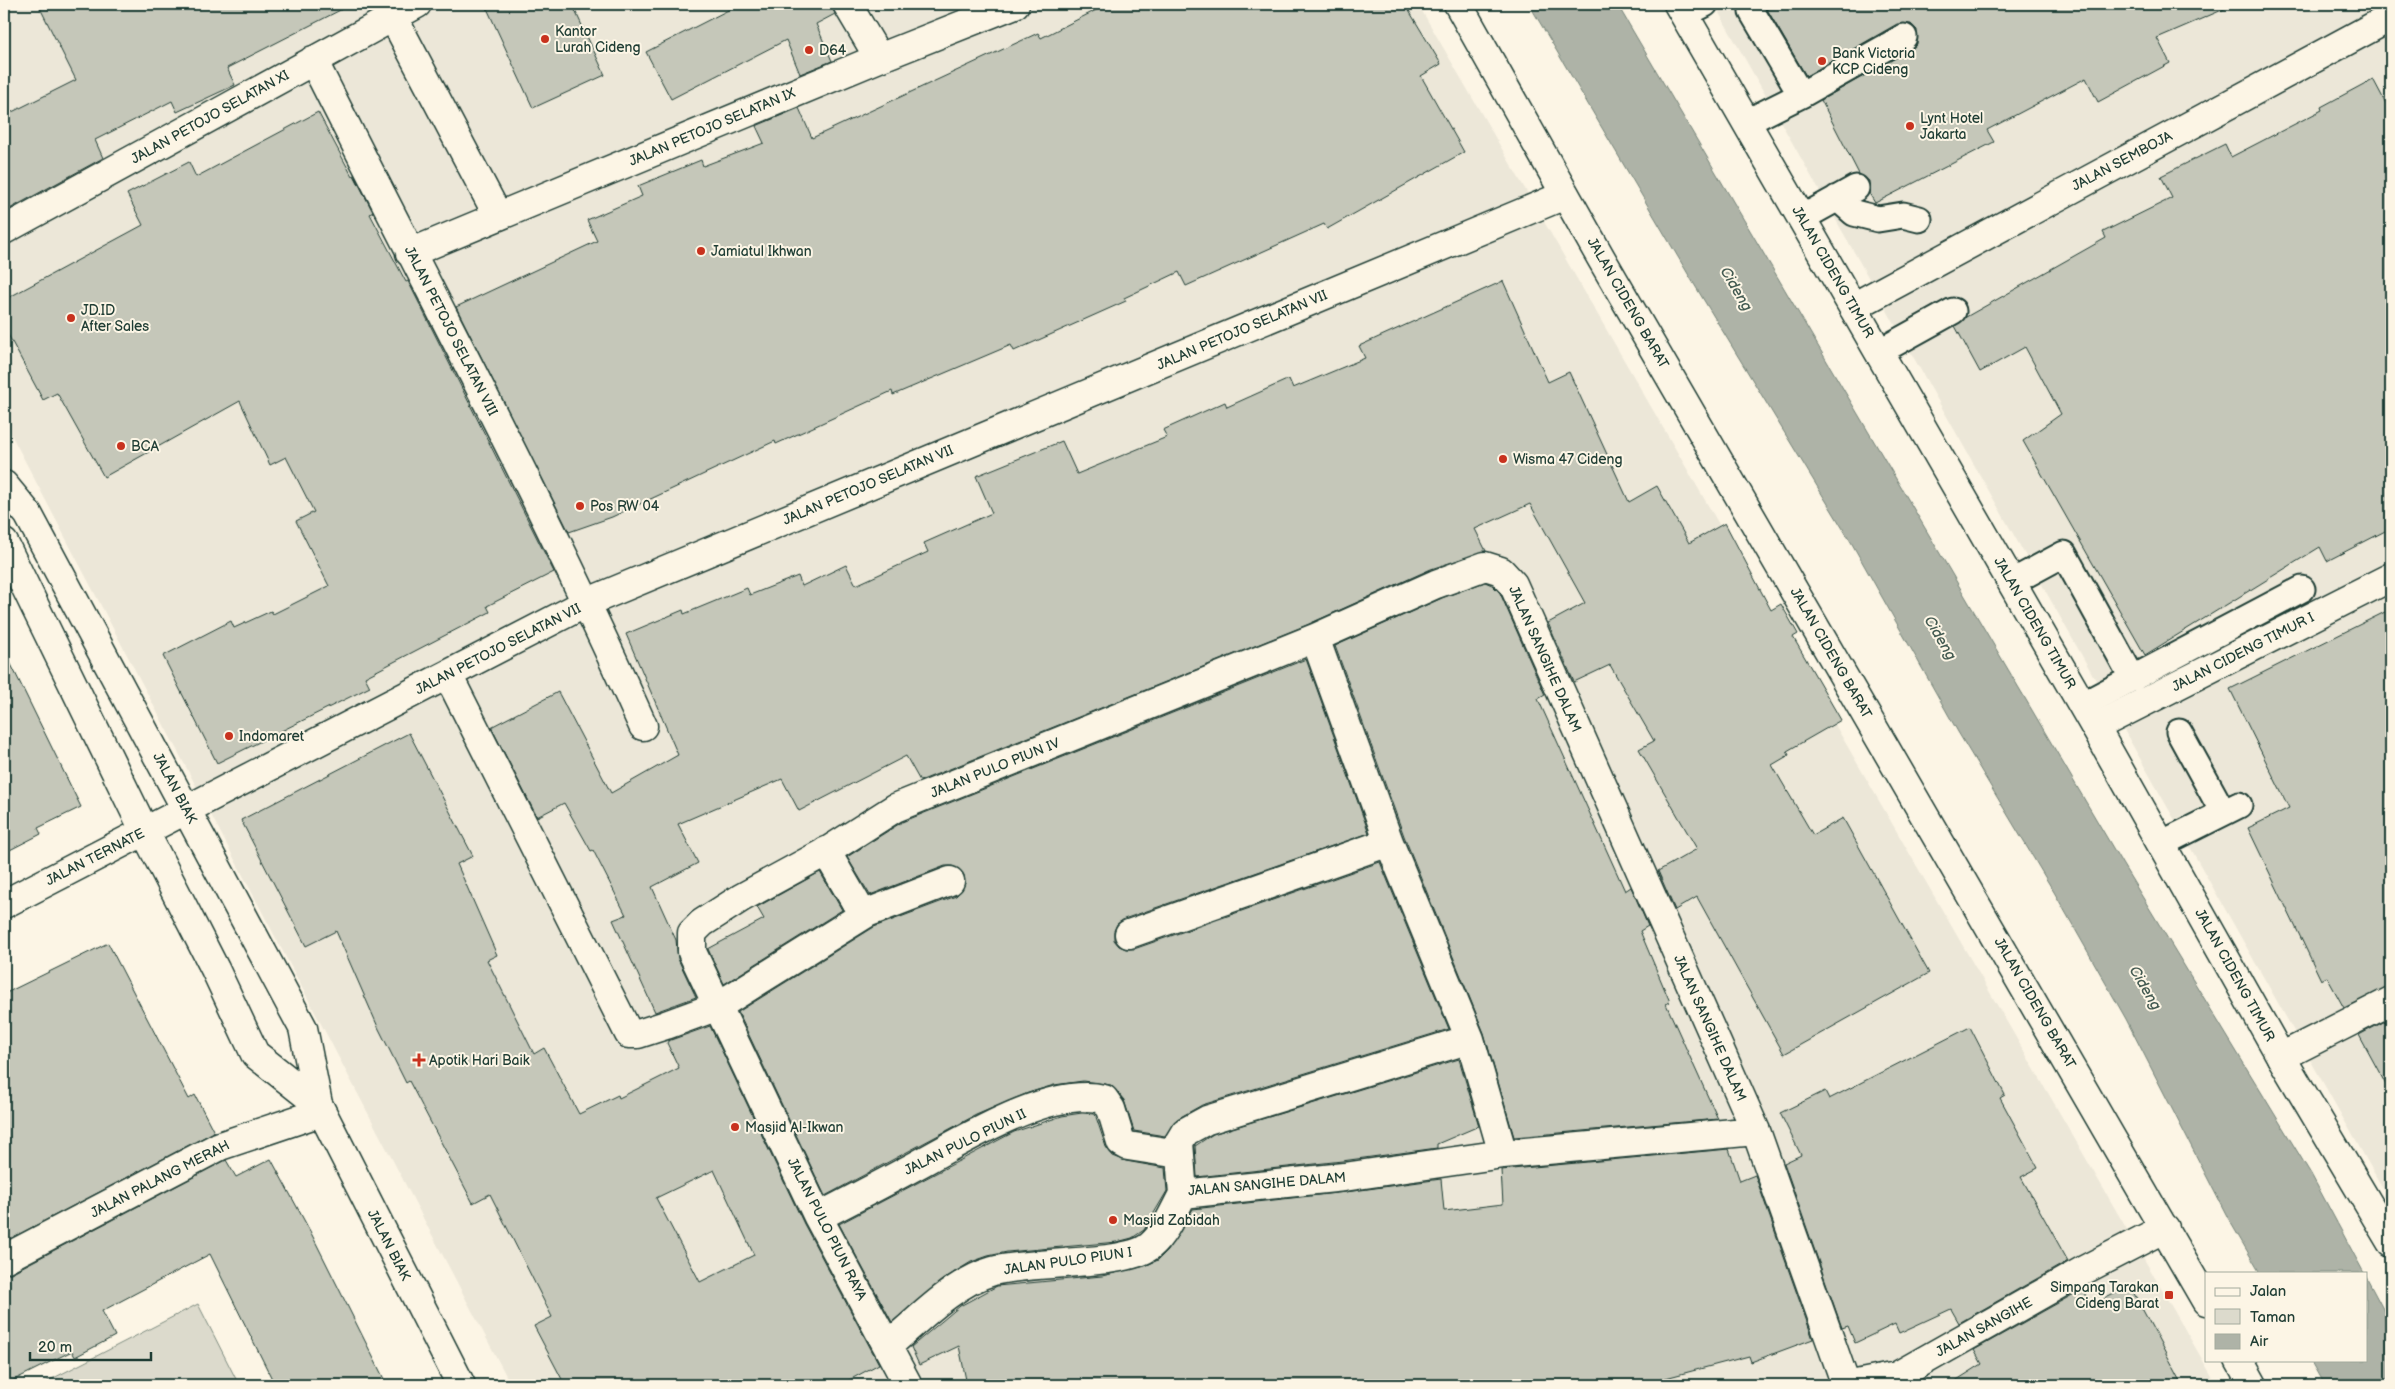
<svg xmlns="http://www.w3.org/2000/svg" width="2395" height="1389" font-family="'Balsamiq Sans',sans-serif">
  <rect width="100%" height="100%" fill="#fcf5e5"/>
  <filter id="ink" filterUnits="userSpaceOnUse"><feTurbulence type="fractalNoise" baseFrequency=".02" numOctaves="2"/><feDisplacementMap in="SourceGraphic" scale="10" xChannelSelector="R" yChannelSelector="G"/><feConvolveMatrix kernelMatrix="1 2 1 2 8 2 1 2 1" color-interpolation-filters="sRGB"/></filter>
  <g filter="url(#ink)">
    <path fill="#ece7d8" d="M 4,4 L 1418,4 L 2217,1385 L 511,1385 L 4,421 Z
      M 1714,4 L 2391,4 L 2391,1203 Z"/>
    <path fill="#dcdacc" stroke="#7e8c80" d="M 198,1304 L 239,1385 L 40,1385 Z"/>
    <path fill="#aeb3a7" stroke="#758479" d="M 1529,4 L 1617,4 L 2123,865 L 2311,1174 L 2364,1273 L 2260,1273 L 2228,1218 L 2126,1019 L 2054,892 L 1958,732 L 1851,542 L 1691,279 Z
      M 2366,1277 L 2391,1324 L 2391,1385 L 2324,1385 L 2310,1360 L 2366,1360 Z"/>
    <path fill="#c5c7b9" stroke="#1f3d34" fill-rule="evenodd" d="M 38,4 L 352,4 L 227,68 L 235,85 L 177,112 L 172,101 L 95,140 L 103,158 L 4,212 L 4,116 L 76,80 Z
      M 485,4 L 572,4 L 605,75 L 533,108 Z
      M 740,4 L 831,4 L 835,14 L 816,24 L 832,61 L 800,74 L 786,40 L 671,99 L 646,52 Z
      M 1108,4 L 1405,4 L 1441,64 L 1421,76 L 1464,152 L 1327,229 L 1324,224 L 1186,286 L 1179,272 L 1124,298 L 1126,301 L 1014,351 L 1011,345 L 893,395 L 892,391 L 776,444 L 775,441 L 612,517 L 569,532 L 456,307 L 597,241 L 587,220 L 642,196 L 638,186 L 701,160 L 703,166 L 764,143 L 756,126 L 799,108 L 812,138 L 1038,33 L 1041,38 Z
      M 1764,4 L 2236,4 L 2157,38 L 2170,63 L 2098,102 L 2086,78 L 1987,130 L 1994,142 L 1875,203 L 1869,193 L 1869,181 L 1859,174 L 1821,100 L 1911,49 L 1917,44 L 1917,30 L 1911,24 L 1897,24 L 1806,76 Z
      M 2373,79 L 2391,113 L 2391,528 L 2327,561 L 2320,547 L 2145,655 L 2023,441 L 2061,414 L 2025,347 L 1980,372 L 1955,326 L 1966,317 L 2106,238 L 2103,232 L 2172,198 L 2161,176 L 2225,144 L 2231,157 L 2322,110 L 2321,107 Z
      M 318,112 L 352,176 L 354,175 L 373,212 L 370,214 L 406,282 L 408,281 L 554,572 L 487,606 L 490,612 L 365,677 L 370,687 L 217,763 L 163,656 L 231,621 L 234,628 L 271,611 L 273,614 L 329,586 L 296,521 L 314,512 L 286,457 L 270,465 L 240,401 L 104,477 L 57,393 L 43,400 L 4,327 L 4,300 L 143,225 L 127,194 L 189,162 L 196,177 Z
      M 1503,281 L 1548,382 L 1569,372 L 1629,502 L 1657,486 L 1689,543 L 1725,523 L 1771,610 L 1781,604 L 1798,634 L 1793,637 L 1841,720 L 1787,751 L 1789,755 L 1772,765 L 1813,835 L 1843,818 L 1929,973 L 1784,1054 L 1697,897 L 1675,910 L 1658,871 L 1697,849 L 1639,749 L 1654,741 L 1610,665 L 1574,682 L 1548,623 L 1585,603 L 1530,504 L 1475,529 L 1486,551 L 1431,569 L 1309,624 L 920,781 L 906,756 L 799,811 L 782,779 L 678,824 L 698,863 L 652,887 L 676,940 L 678,959 L 696,997 L 655,1012 L 613,920 L 626,915 L 593,850 L 591,851 L 564,803 L 537,817 L 491,727 L 558,692 L 611,793 L 678,755 L 626,634 L 683,610 L 684,614 L 747,588 L 750,595 L 798,576 L 802,586 L 846,565 L 856,585 L 928,552 L 924,543 L 992,513 L 976,476 L 1062,441 L 1077,474 L 1167,437 L 1163,430 L 1225,402 L 1227,407 L 1289,379 L 1293,388 L 1365,358 L 1359,346 Z
      M 1485,582 L 1492,585 L 1500,593 L 1545,695 L 1538,699 L 1625,891 L 1631,887 L 1648,926 L 1640,931 L 1670,1002 L 1666,1004 L 1718,1119 L 1514,1137 L 1484,1033 L 1404,836 L 1335,646 L 1442,598 Z
      M 2391,609 L 2391,985 L 2344,1008 L 2327,977 L 2321,980 L 2248,828 L 2289,808 L 2230,689 Z
      M 4,650 L 81,807 L 38,828 L 41,834 L 4,853 Z
      M 1306,659 L 1369,833 L 1124,919 L 1117,924 L 1114,931 L 1114,940 L 1119,946 L 1126,949 L 1134,949 L 1380,862 L 1449,1029 L 1202,1105 L 1177,1119 L 1165,1136 L 1134,1131 L 1124,1100 L 1111,1085 L 1083,1081 L 1054,1085 L 1028,1093 L 976,1115 L 825,1196 L 738,1012 L 874,927 L 956,896 L 962,890 L 965,883 L 964,875 L 959,869 L 952,866 L 945,866 L 870,895 L 847,857 L 902,822 Z
      M 409,733 L 473,856 L 457,864 L 497,955 L 487,960 L 534,1054 L 544,1048 L 579,1114 L 618,1095 L 619,1098 L 679,1068 L 667,1043 L 668,1041 L 710,1026 L 804,1224 L 879,1364 L 840,1385 L 565,1385 L 534,1326 L 552,1317 L 490,1194 L 473,1203 L 409,1081 L 406,1083 L 378,1027 L 336,931 L 306,946 L 241,820 ZM 714,1170 L 754,1255 L 700,1282 L 656,1198 Z
      M 820,872 L 842,910 L 724,984 L 708,949 L 764,919 L 757,907 Z
      M 108,943 L 189,1099 L 195,1095 L 214,1132 L 4,1242 L 4,994 Z
      M 2391,1018 L 2391,1094 L 2359,1035 Z
      M 1970,1027 L 2005,1095 L 2000,1098 L 2038,1168 L 2021,1177 L 2068,1261 L 1959,1323 L 1951,1309 L 1899,1333 L 1895,1324 L 1855,1343 L 1848,1326 L 1842,1328 L 1784,1163 L 1801,1155 L 1780,1113 L 1825,1091 L 1829,1099 Z
      M 1459,1059 L 1479,1126 L 1437,1144 L 1437,1148 L 1342,1161 L 1197,1177 L 1195,1146 L 1213,1134 Z
      M 1082,1113 L 1095,1114 L 1106,1147 L 1113,1156 L 1126,1161 L 1165,1168 L 1167,1191 L 1144,1230 L 1132,1238 L 1117,1242 L 1007,1252 L 988,1256 L 971,1262 L 942,1280 L 892,1322 L 839,1224 L 1014,1132 L 1062,1116 Z
      M 1729,1149 L 1740,1181 L 1755,1175 L 1813,1339 L 1751,1362 L 1749,1356 L 1639,1385 L 967,1385 L 959,1346 L 919,1365 L 911,1347 L 960,1306 L 997,1286 L 1102,1276 L 1145,1266 L 1158,1260 L 1167,1251 L 1193,1209 L 1346,1192 L 1441,1179 L 1444,1211 L 1503,1204 L 1501,1170 Z
      M 271,1159 L 310,1231 L 387,1385 L 275,1385 L 210,1254 L 102,1311 L 115,1336 L 75,1357 L 72,1351 L 4,1385 L 4,1275 L 11,1273 L 226,1160 L 236,1177 Z
      M 2130,1286 L 2183,1385 L 1949,1385 L 1982,1364 L 1974,1350 L 2083,1289 L 2092,1305 Z"/>
    <g fill="none" stroke-linecap="round" stroke-linejoin="round">
      <g stroke="#1f3d34" stroke-width="29">
        <path id="service" d="M 1685,14 L 1705,4
          M 1801,95 L 1904,37
          M 1747,122 L 1801,95 L 1752,12
          M 1837,198 L 1854,213 L 1878,219 L 1903,215 L 1919,219
          M 1802,218 L 1856,188
          M 1879,352 L 1953,311
          M 2012,582 L 2064,554 L 2133,679
          M 2082,705 L 2302,589
          M 2179,732 L 2223,812
          M 2161,844 L 2239,805"/>
      </g>
      <g stroke="#1f3d34" stroke-width="31">
        <path id="minor" d="M 847,4 L 879,58
          M 393,17 L 498,216
          M 313,60 C 424,281 542,500 643,726
          M 4,230 L 417,4
          M 410,253 L 879,58 L 1015,4
          M 1853,307 L 2391,17
          M 1315,638 L 1389,842 L 1470,1039 L 1503,1154
          M 448,675 L 629,1034 L 638,1034 L 666,1025 L 718,1006 L 867,913 L 950,881
          M 2095,727 L 2391,577
          M 826,851 L 863,915
          M 4,904 L 588,602 L 1565,195
          M 1129,934 L 1389,842
          M 2281,1057 L 2391,1001
          M 1183,1194 L 1344,1177 L 1503,1154 L 1756,1131
          M 1183,1194 L 1179,1142 L 1185,1132 L 1207,1120 L 1470,1039
          M 818,1217 C 851,1200 884,1183 917,1165 C 965,1139 1049,1086 1104,1099 L 1111,1109 L 1121,1142 L 1128,1146 L 1179,1154
          M 4,1259 L 220,1146 L 321,1112
          M 888,1346 C 918,1320 954,1282 993,1271 C 1029,1261 1126,1266 1150,1246 C 1165,1233 1174,1211 1183,1194
          M 908,1385 L 818,1217 L 692,952 L 692,933 L 702,923 L 741,898 L 829,850 L 895,808 L 1315,638 L 1436,584 L 1485,566 L 1501,571 L 1513,584 L 1756,1131 L 1846,1385
          M 1851,1385 L 1897,1376 L 2084,1270 L 2165,1228"/>
      </g>
      <g stroke="#1f3d34" stroke-width="31">
        <path id="secondary" d="M 4,485 L 28,514 L 303,1028 L 318,1104 L 461,1385
          M 4,543 L 145,832 L 215,969 L 255,1054 L 318,1104"/>
      </g>
      <g stroke="#1f3d34" stroke-width="31">
        <path id="primary" d="M 1458,4 L 1601,258 L 2206,1301
          M 1678,4 L 2095,727 L 2281,1057 L 2391,1242
          M 2239,1360 L 2253,1385"/>
      </g>
      <use href="#service" stroke="#fcf5e5" stroke-width="25"/>
      <use href="#minor" stroke="#fcf5e5" stroke-width="28"/>
      <use href="#secondary" stroke="#fcf5e5" stroke-width="28"/>
      <use href="#primary" stroke="#fcf5e5" stroke-width="28"/>
    </g>
  </g>
  <g fill="#c8321e" stroke="#fcf5e5" stroke-width="2">
    <circle cx="545" cy="39" r="5"/>
    <circle cx="809" cy="50" r="5"/>
    <circle cx="1822" cy="61" r="5"/>
    <circle cx="1910" cy="126" r="5"/>
    <circle cx="701" cy="251" r="5"/>
    <circle cx="71" cy="318" r="5"/>
    <circle cx="121" cy="446" r="5"/>
    <circle cx="1503" cy="459" r="5"/>
    <circle cx="580" cy="506" r="5"/>
    <circle cx="229" cy="736" r="5"/>
    <path d="M416.5 1052.5h5v5h5v5h-5v5h-5v-5h-5v-5h5z"/>
    <circle cx="735" cy="1127" r="5"/>
    <circle cx="1113" cy="1220" r="5"/>
    <rect x="2164" y="1290" width="10" height="10" rx="2.5"/>
  </g>
  <g text-anchor="middle" dominant-baseline="central" stroke-width="4" stroke-linejoin="round" paint-order="stroke">
    <g font-size="14" fill="#1f3d34" stroke="#fcf5e5" text-anchor="start">
      <text x="555" y="31">Kantor<tspan x="555" dy="16">Lurah Cideng</tspan></text>
      <text x="819" y="50">D64</text>
      <text x="1832" y="53">Bank Victoria<tspan x="1832" dy="16">KCP Cideng</tspan></text>
      <text x="1920" y="118">Lynt Hotel<tspan x="1920" dy="16">Jakarta</tspan></text>
      <text x="711" y="251">Jamiatul Ikhwan</text>
      <text x="81" y="310">JD.ID<tspan x="81" dy="16">After Sales</tspan></text>
      <text x="131" y="446">BCA</text>
      <text x="1513" y="459">Wisma 47 Cideng</text>
      <text x="590" y="506">Pos RW 04</text>
      <text x="239" y="736">Indomaret</text>
      <text x="429" y="1060">Apotik Hari Baik</text>
      <text x="745" y="1127">Masjid Al-Ikwan</text>
      <text x="1123" y="1220">Masjid Zabidah</text>
      <text x="2159" y="1287" text-anchor="end">Simpang Tarakan<tspan x="2159" dy="16">Cideng Barat</tspan></text>
    </g>
    <g font-size="14" fill="#1f3d34" stroke="#fcf5e5">
      <text transform="translate(210 117) rotate(-29)">JALAN PETOJO SELATAN XI</text>
      <text transform="translate(712 127) rotate(-23)">JALAN PETOJO SELATAN IX</text>
      <text transform="translate(2122 161) rotate(-28)">JALAN SEMBOJA</text>
      <text transform="translate(1833 272) rotate(60)">JALAN CIDENG TIMUR</text>
      <text transform="translate(1628 303) rotate(60)">JALAN CIDENG BARAT</text>
      <text transform="translate(1242 330) rotate(-23)">JALAN PETOJO SELATAN VII</text>
      <text transform="translate(451 331) rotate(63)">JALAN PETOJO SELATAN VIII</text>
      <text transform="translate(868 485) rotate(-23)">JALAN PETOJO SELATAN VII</text>
      <text transform="translate(2035 623) rotate(60)">JALAN CIDENG TIMUR</text>
      <text transform="translate(498 649) rotate(-27)">JALAN PETOJO SELATAN VII</text>
      <text transform="translate(2243 652) rotate(-27)">JALAN CIDENG TIMUR I</text>
      <text transform="translate(1831 653) rotate(60)">JALAN CIDENG BARAT</text>
      <text transform="translate(1545 659) rotate(66)">JALAN SANGIHE DALAM</text>
      <text transform="translate(995 768) rotate(-22)">JALAN PULO PIUN IV</text>
      <text transform="translate(175 788) rotate(62)">JALAN BIAK</text>
      <text transform="translate(95 857) rotate(-27)">JALAN TERNATE</text>
      <text transform="translate(2235 975) rotate(61)">JALAN CIDENG TIMUR</text>
      <text transform="translate(2035 1003) rotate(60)">JALAN CIDENG BARAT</text>
      <text transform="translate(1710 1028) rotate(66)">JALAN SANGIHE DALAM</text>
      <text transform="translate(965 1142) rotate(-26)">JALAN PULO PIUN II</text>
      <text transform="translate(160 1179) rotate(-27)">JALAN PALANG MERAH</text>
      <text transform="translate(1267 1184) rotate(-5)">JALAN SANGIHE DALAM</text>
      <text transform="translate(827 1229) rotate(63)">JALAN PULO PIUN RAYA</text>
      <text transform="translate(389 1245) rotate(63)">JALAN BIAK</text>
      <text transform="translate(1068 1261) rotate(-8)">JALAN PULO PIUN I</text>
      <text transform="translate(1984 1327) rotate(-29)">JALAN SANGIHE</text>
    </g>
    <g font-size="15" font-style="italic" fill="#435a51" stroke="#fcf5e5">
      <text transform="translate(1736 289) rotate(60)">Cideng</text>
      <text transform="translate(1940 638) rotate(60)">Cideng</text>
      <text transform="translate(2145 988) rotate(60)">Cideng</text>
    </g>
  </g>
  <rect width="2395" height="1389" fill="none" stroke="#fcf5e5" stroke-width="20"/>
  <rect x="10" y="10" width="2375" height="1369" fill="none" stroke="#1f3d34" stroke-width="2" filter="url(#ink)"/>
  <rect x="2205" y="1272" width="162" height="90" fill="#fcf5e5" stroke="#a4ab9e"/>
  <rect x="2215" y="1288" width="25" height="8" fill="#fcf5e5" stroke="#a4ab9e"/>
  <text x="2250" y="1296" font-size="15" fill="#1f3d34">Jalan</text>
  <rect x="2215" y="1309" width="25" height="15" fill="#dcdacc" stroke="#a4ab9e"/>
  <text x="2250" y="1322" font-size="15" fill="#1f3d34">Taman</text>
  <rect x="2215" y="1334" width="25" height="15" fill="#aeb3a7" stroke="#a4ab9e"/>
  <text x="2250" y="1346" font-size="15" fill="#1f3d34">Air</text>
  <path d="M30 1352v8h121v-8" fill="none" stroke="#1f3d34" stroke-width="2.5"/>
  <text x="38" y="1352" font-size="15" fill="#1f3d34" stroke="#fcf5e5" stroke-width="4" paint-order="stroke">20 m</text>
</svg>
